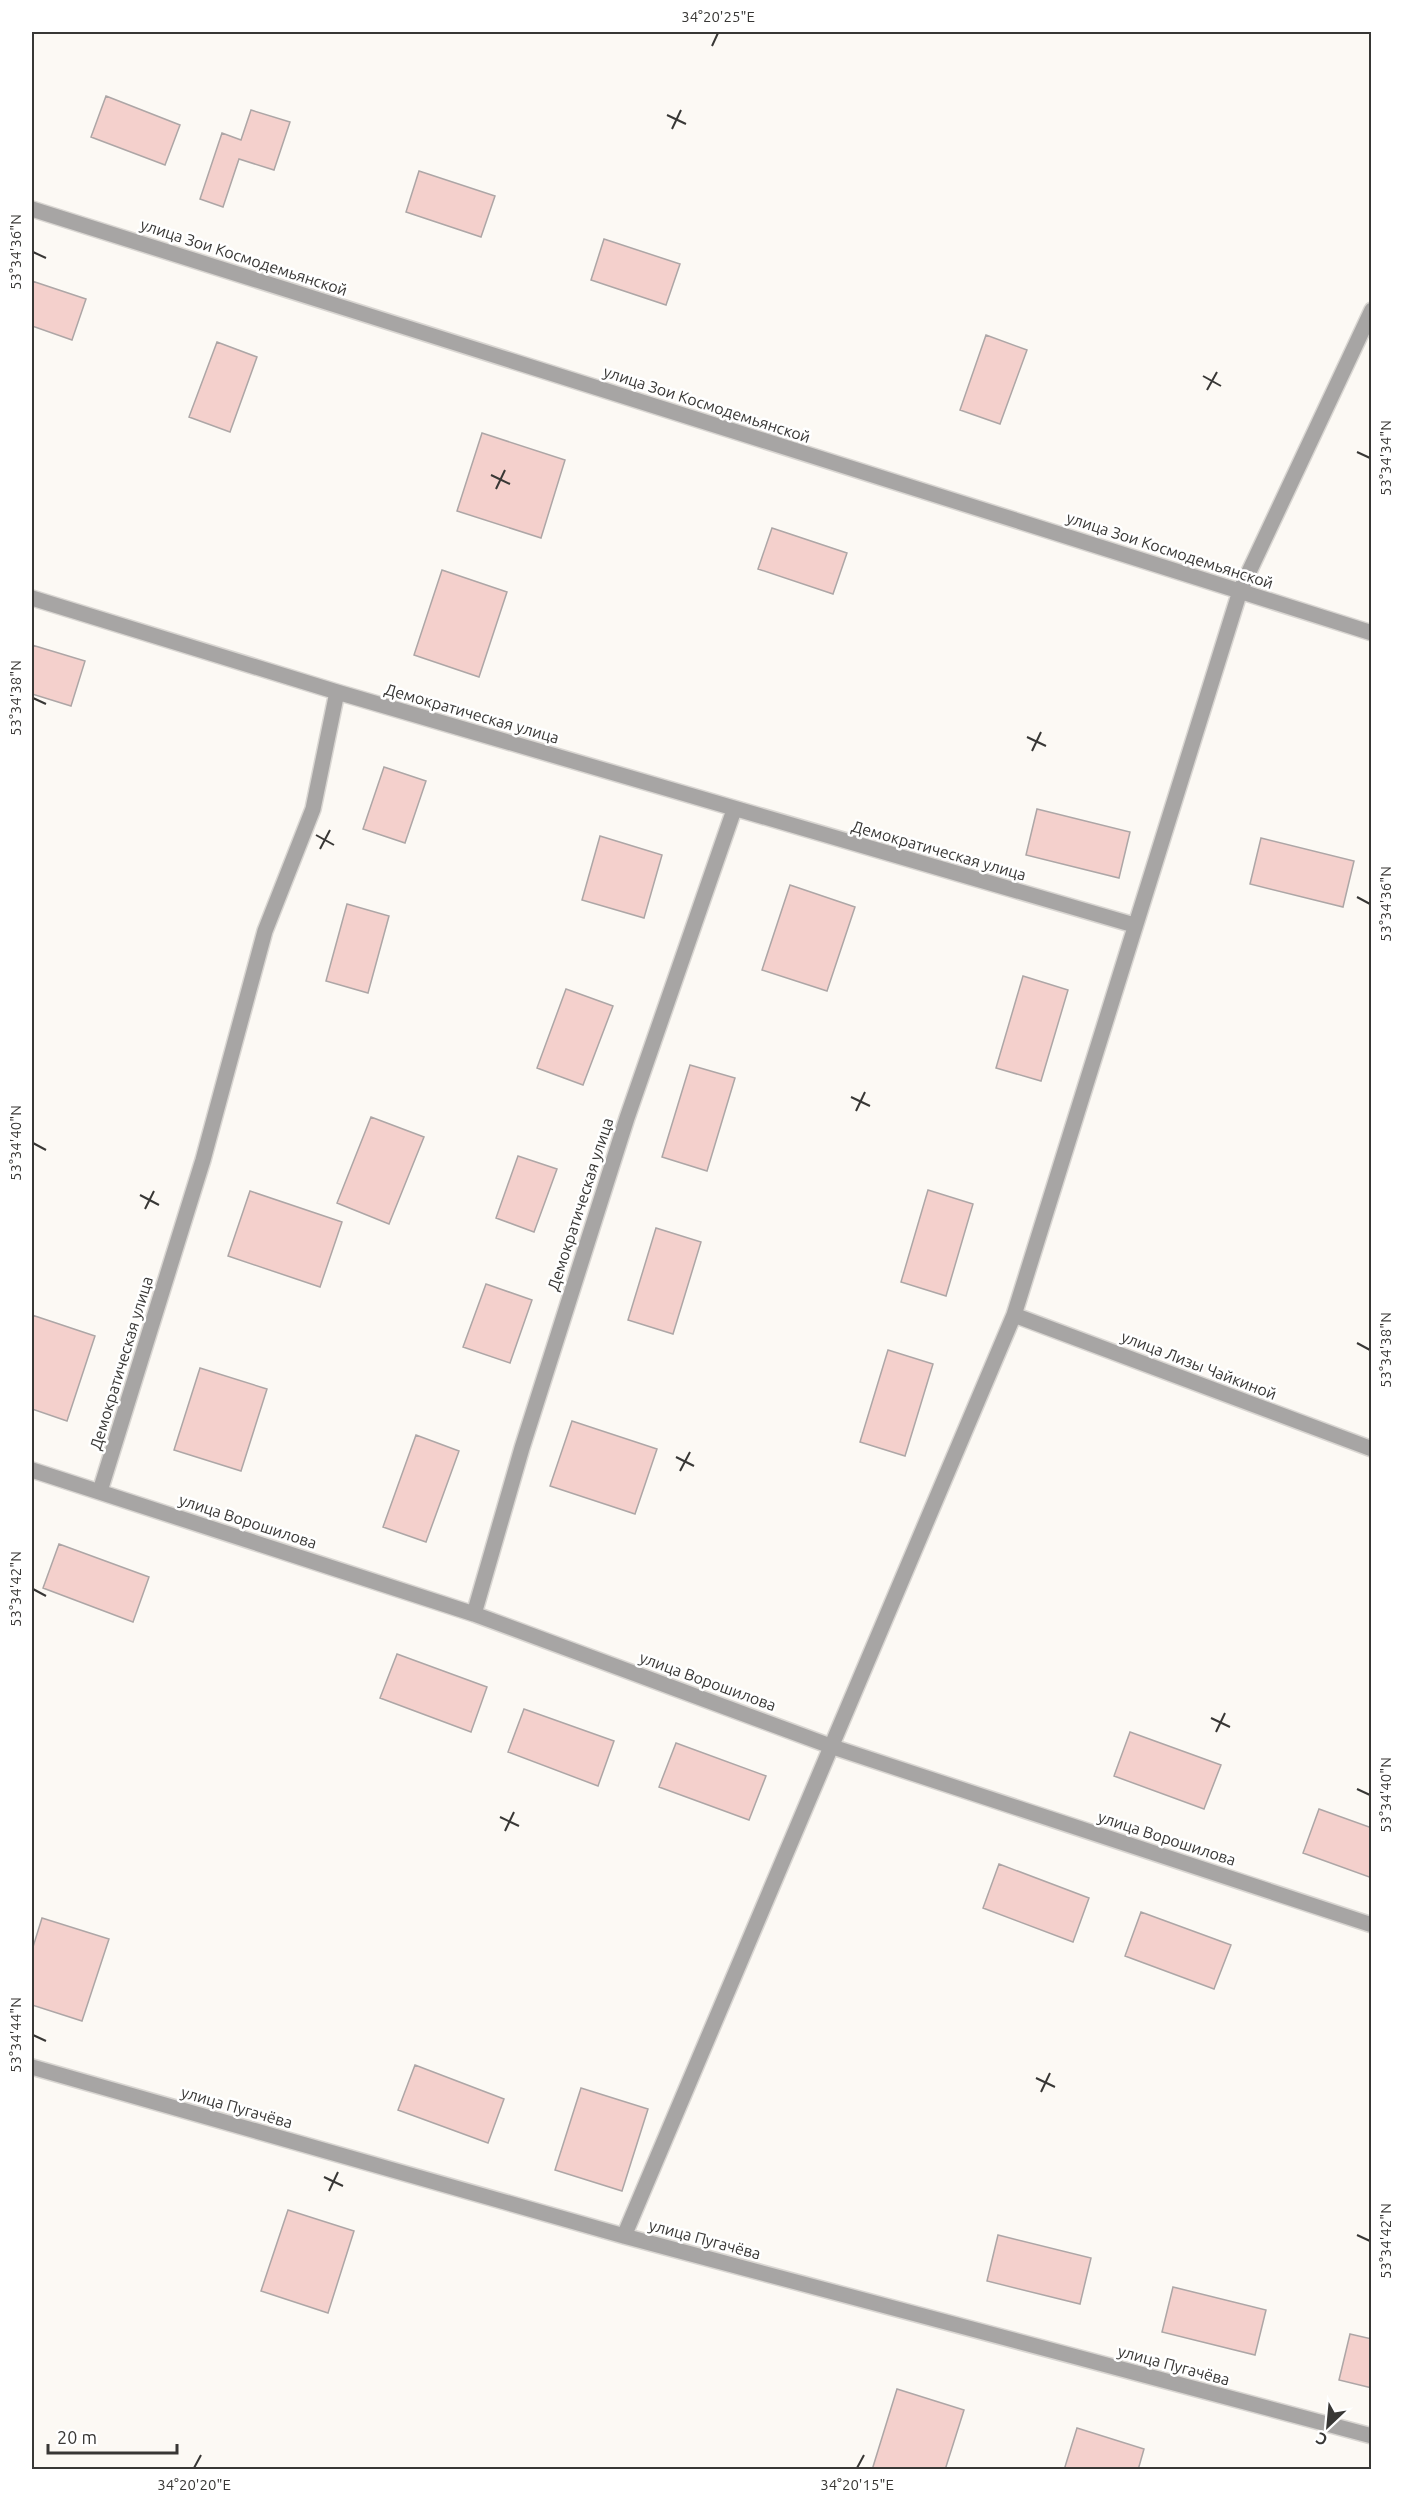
<svg xmlns="http://www.w3.org/2000/svg" width="1403" height="2501" font-family="Ubuntu,sans-serif">
  <rect width="100%" height="100%" fill="#fcf9f4"/>
  <path fill="#f4d0cc" stroke="#ada6a6" stroke-width="1.5" d="M 106,96 L 180,125 L 165,165 L 91,137 Z
    M 251,110 L 290,122 L 274,170 L 239,159 L 223,207 L 200,199 L 222,133 L 241,140 Z
    M 419,171 L 495,196 L 481,237 L 406,212 Z
    M 604,239 L 680,264 L 666,305 L 591,280 Z
    M 32,281 L 86,299 L 72,340 L 32,326 Z
    M 986,335 L 1027,350 L 1000,424 L 960,410 Z
    M 217,342 L 257,357 L 230,432 L 189,417 Z
    M 482,433 L 565,460 L 541,538 L 457,511 Z
    M 772,528 L 847,553 L 833,594 L 758,569 Z
    M 442,570 L 507,592 L 479,677 L 414,655 Z
    M 32,645 L 85,661 L 71,706 L 32,694 Z
    M 384,767 L 426,781 L 405,843 L 363,829 Z
    M 1037,809 L 1130,832 L 1119,878 L 1026,855 Z
    M 600,836 L 662,855 L 644,918 L 582,900 Z
    M 1261,838 L 1354,861 L 1343,907 L 1250,884 Z
    M 790,885 L 855,907 L 827,991 L 762,970 Z
    M 347,904 L 389,916 L 368,993 L 326,981 Z
    M 1023,976 L 1068,990 L 1041,1081 L 996,1068 Z
    M 566,989 L 613,1006 L 583,1085 L 537,1068 Z
    M 690,1065 L 735,1078 L 707,1171 L 662,1157 Z
    M 371,1117 L 424,1137 L 389,1224 L 337,1203 Z
    M 518,1156 L 557,1169 L 534,1232 L 496,1218 Z
    M 928,1190 L 973,1204 L 946,1296 L 901,1282 Z
    M 250,1191 L 342,1222 L 320,1287 L 228,1256 Z
    M 656,1228 L 701,1242 L 673,1334 L 628,1320 Z
    M 486,1284 L 532,1300 L 510,1363 L 463,1347 Z
    M 32,1315 L 95,1336 L 67,1421 L 32,1409 Z
    M 888,1350 L 933,1364 L 905,1456 L 860,1442 Z
    M 200,1368 L 267,1389 L 241,1471 L 174,1450 Z
    M 572,1421 L 657,1449 L 635,1514 L 550,1486 Z
    M 416,1435 L 459,1451 L 426,1542 L 383,1527 Z
    M 59,1544 L 149,1577 L 133,1622 L 43,1588 Z
    M 397,1654 L 487,1687 L 471,1732 L 380,1698 Z
    M 524,1709 L 614,1741 L 598,1786 L 508,1752 Z
    M 1130,1732 L 1221,1765 L 1204,1809 L 1114,1776 Z
    M 676,1743 L 766,1776 L 749,1820 L 659,1787 Z
    M 1319,1809 L 1372,1828 L 1372,1878 L 1303,1853 Z
    M 999,1864 L 1089,1898 L 1073,1942 L 983,1908 Z
    M 1141,1912 L 1231,1945 L 1214,1989 L 1125,1956 Z
    M 42,1918 L 109,1939 L 82,2021 L 32,2005 L 32,1950 Z
    M 415,2065 L 504,2099 L 488,2143 L 398,2110 Z
    M 581,2088 L 648,2109 L 622,2191 L 555,2170 Z
    M 288,2210 L 354,2231 L 328,2313 L 261,2291 Z
    M 998,2235 L 1091,2258 L 1080,2304 L 987,2281 Z
    M 1173,2287 L 1266,2310 L 1255,2355 L 1162,2332 Z
    M 1350,2334 L 1372,2339 L 1372,2388 L 1339,2380 Z
    M 897,2389 L 964,2410 L 945,2470 L 872,2470 Z
    M 1077,2428 L 1144,2449 L 1138,2470 L 1064,2470 Z"/>
  <g fill="none" stroke-linecap="round" stroke-linejoin="round">
    <g stroke="#d9d6d2" stroke-width="18">
      <path id="minor" d="M 32,209 L 1372,633
        M 32,598 L 337,692 L 1134,925
        M 1014,1315 L 1372,1449
        M 32,1470 L 474,1614 L 833,1747 L 1372,1925
        M 100,1491 L 203,1160 L 265,931 L 313,809 L 337,692
        M 474,1614 L 522,1448 L 627,1118 L 734,810
        M 32,2067 L 624,2236 L 1372,2436
        M 624,2236 L 1014,1315 L 1240,591 L 1372,310"/>
    </g>
    <use href="#minor" stroke="#a7a5a4" stroke-width="15"/>
  </g>
  <path fill="none" stroke="#383735" stroke-width="2" d="M 712,46 L 718,33M 667,115 L 686,124M 672,129 L 681,110M 33,252 L 46,258M 1203,376 L 1221,386M 1207,390 L 1217,372M 1357,452 L 1370,458M 491,475 L 510,484M 496,489 L 505,470M 33,698 L 46,704M 1027,737 L 1046,746M 1032,751 L 1041,732M 316,835 L 334,845M 320,849 L 330,830M 1357,897 L 1370,904M 851,1097 L 870,1106M 856,1111 L 865,1092M 33,1143 L 46,1150M 140,1195 L 159,1205M 145,1209 L 154,1191M 1357,1343 L 1370,1350M 676,1457 L 694,1466M 680,1471 L 690,1452M 33,1589 L 46,1596M 1211,1718 L 1230,1727M 1216,1732 L 1225,1713M 1357,1789 L 1370,1795M 500,1817 L 519,1826M 505,1831 L 514,1812M 33,2035 L 46,2041M 1036,2078 L 1055,2087M 1041,2092 L 1050,2073M 324,2177 L 343,2186M 329,2191 L 338,2172M 1357,2235 L 1370,2241M 194,2468 L 201,2455M 857,2468 L 864,2455"/>
  <g text-anchor="middle" dominant-baseline="central" stroke-width="5" stroke-linejoin="round" paint-order="stroke">
    <g font-size="16" fill="#383735" stroke="#fff">
      <text transform="translate(244 257) rotate(18)">улица Зои Космодемьянской</text>
      <text transform="translate(707 404) rotate(18)">улица Зои Космодемьянской</text>
      <text transform="translate(1170 550) rotate(18)">улица Зои Космодемьянской</text>
      <text transform="translate(472 713) rotate(16)">Демократическая улица</text>
      <text transform="translate(939 850) rotate(16)">Демократическая улица</text>
      <text transform="translate(580 1204) rotate(-72)">Демократическая улица</text>
      <text transform="translate(121 1363) rotate(-73)">Демократическая улица</text>
      <text transform="translate(1199 1365) rotate(21)">улица Лизы Чайкиной</text>
      <text transform="translate(248 1521) rotate(18)">улица Ворошилова</text>
      <text transform="translate(708 1681) rotate(20)">улица Ворошилова</text>
      <text transform="translate(1167 1838) rotate(18)">улица Ворошилова</text>
      <text transform="translate(237 2107) rotate(16)">улица Пугачёва</text>
      <text transform="translate(705 2239) rotate(15)">улица Пугачёва</text>
      <text transform="translate(1174 2365) rotate(15)">улица Пугачёва</text>
    </g>
  </g>
  <rect width="1403" height="2501" fill="none" stroke="#ffffff" stroke-width="66"/>
  <g transform="translate(1328 2426) rotate(206)" stroke="#ffffff" stroke-width="4.5" paint-order="stroke">
  <path d="M0-4.5L10 22L0 15L-10 22Z" fill="#383735"/>
  <text y="-9" font-size="16" font-weight="bold" text-anchor="middle" fill="#383735">С</text>
  </g>
  <path d="M48 2444v9h129v-9" fill="none" stroke="#383735" stroke-width="3"/>
  <text x="57" y="2444" font-size="18" fill="#383735" stroke="#ffffff" stroke-width="4.5" paint-order="stroke">20 m</text>
  <rect x="33" y="33" width="1337" height="2435" fill="none" stroke="#383735" stroke-width="2"/>
  <g font-size="15" text-anchor="middle" fill="#383735">
    <text x="718" y="22">34°20'25"E</text>
    <text transform="translate(16 252) rotate(-90)" y="5">53°34'36"N</text>
    <text transform="translate(1386 458) rotate(-90)" y="5">53°34'34"N</text>
    <text transform="translate(16 698) rotate(-90)" y="5">53°34'38"N</text>
    <text transform="translate(1386 904) rotate(-90)" y="5">53°34'36"N</text>
    <text transform="translate(16 1143) rotate(-90)" y="5">53°34'40"N</text>
    <text transform="translate(1386 1350) rotate(-90)" y="5">53°34'38"N</text>
    <text transform="translate(16 1589) rotate(-90)" y="5">53°34'42"N</text>
    <text transform="translate(1386 1795) rotate(-90)" y="5">53°34'40"N</text>
    <text transform="translate(16 2035) rotate(-90)" y="5">53°34'44"N</text>
    <text transform="translate(1386 2241) rotate(-90)" y="5">53°34'42"N</text>
    <text x="194" y="2490">34°20'20"E</text>
    <text x="857" y="2490">34°20'15"E</text>
  </g>
</svg>
